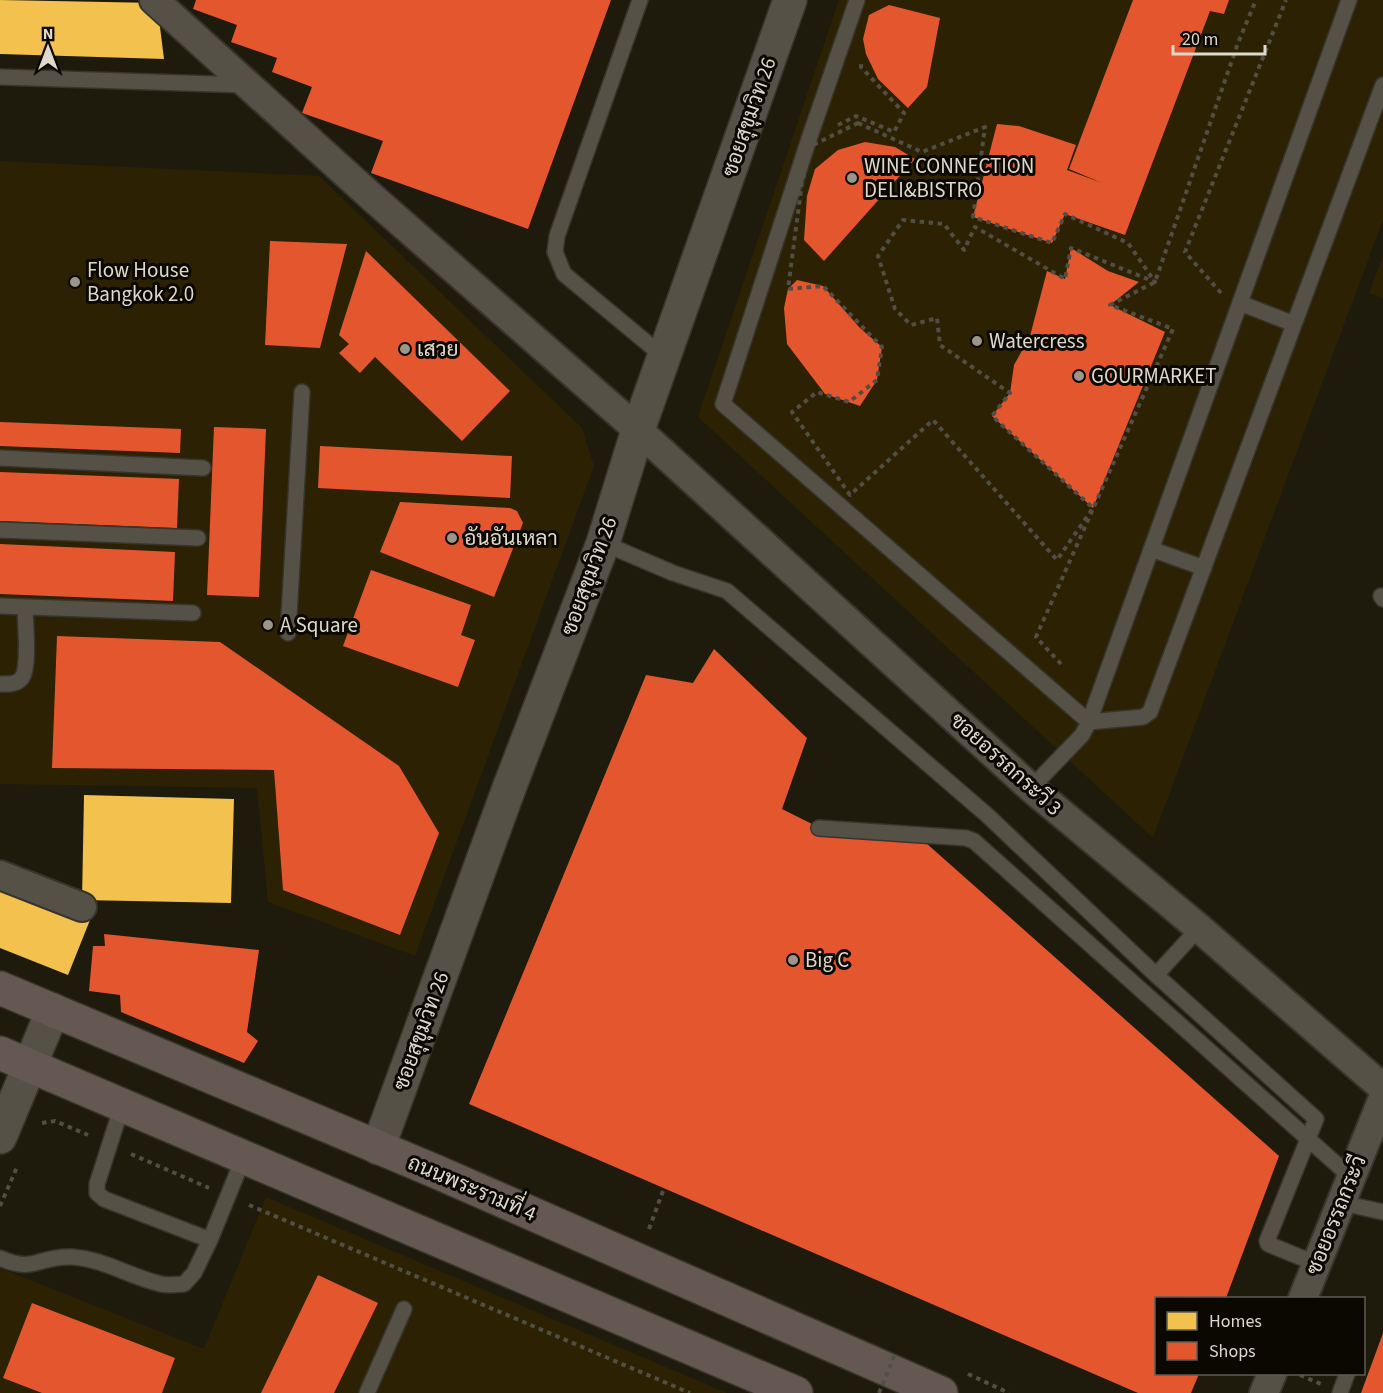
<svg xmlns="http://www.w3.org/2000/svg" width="1383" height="1393" font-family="'Source Sans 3',Sarabun,sans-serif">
  <rect width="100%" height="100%" fill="#1e1a0c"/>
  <path fill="#2c2203" d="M 839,0 L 1383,0 L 1383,220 L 1153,838 L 698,417 Z
    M 0,161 L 319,176 L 582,428 L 594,466 L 415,956 L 268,902 L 257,788 L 0,784 Z
    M 1383,256 L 1383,298 L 1369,293 Z
    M 266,1197 L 727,1393 L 0,1393 L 0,1268 L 204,1349 Z"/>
  <path fill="#f2c14e" d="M 0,0 L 157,3 L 164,59 L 0,54 Z
    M 84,795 L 234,799 L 231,903 L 82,900 Z
    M 0,884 L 90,920 L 68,975 L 0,948 Z"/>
  <path fill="#e4572e" d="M 196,0 L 611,0 L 528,229 L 371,173 L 383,141 L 302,113 L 312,87 L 272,72 L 277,58 L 231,42 L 237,25 L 193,9 Z
    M 1133,0 L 1229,0 L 1224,14 L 1210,11 L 1125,235 L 1065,214 L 1052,243 L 973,217 L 997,124 L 1019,126 L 1076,145 L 1067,170 L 1102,183 L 1069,169 Z
    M 889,5 L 940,18 L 927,87 L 908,108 L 878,79 L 866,54 L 863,39 L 869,15 Z
    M 865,142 L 895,147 L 915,159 L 824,261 L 804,240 L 807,196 L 815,169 L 838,150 Z
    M 270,241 L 347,244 L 320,348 L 265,345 Z
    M 1071,248 L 1108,271 L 1139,282 L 1110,305 L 1165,332 L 1093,508 L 992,416 L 1010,393 L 1014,365 L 1030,336 L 1047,271 L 1065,279 Z
    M 366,251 L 510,391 L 462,441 L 375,357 L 360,373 L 339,353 L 349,344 L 339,335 Z
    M 797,280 L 823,286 L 860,328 L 882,347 L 877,380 L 860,406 L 825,394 L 787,344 L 784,308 L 788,289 Z
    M 0,422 L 181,429 L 180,453 L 0,446 Z
    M 214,427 L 266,429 L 259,597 L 207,595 Z
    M 320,446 L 512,456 L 510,498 L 318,488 Z
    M 0,472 L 179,479 L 177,528 L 0,521 Z
    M 400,502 L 510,508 L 517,511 L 523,523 L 494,597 L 380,552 Z
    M 0,544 L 175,552 L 173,601 L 0,594 Z
    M 371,570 L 471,605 L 461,635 L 475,640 L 458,687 L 343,646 Z
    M 57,636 L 220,642 L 399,766 L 439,833 L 400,935 L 283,890 L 274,770 L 52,768 Z
    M 714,649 L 807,738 L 782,809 L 832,834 L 926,843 L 1279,1156 L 1226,1298 L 1156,1298 L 1156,1374 L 1199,1374 L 1191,1393 L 1138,1393 L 469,1104 L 646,675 L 693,683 Z
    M 104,934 L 259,950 L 247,1032 L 258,1041 L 244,1063 L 121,1012 L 120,995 L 89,991 L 93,946 L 105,946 Z
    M 318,1275 L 378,1303 L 334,1393 L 261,1393 Z
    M 32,1303 L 175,1358 L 162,1393 L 42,1393 L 3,1378 Z
    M 1383,1333 L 1383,1393 L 1361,1393 Z"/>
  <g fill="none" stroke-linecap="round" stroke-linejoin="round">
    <g stroke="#37342b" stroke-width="18">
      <path id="service" d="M 640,0 L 557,236 L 555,252 L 564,274 L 664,357
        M 857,0 L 809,139 L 723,404 L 1089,722 L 1143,717 L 1150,712 L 1383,85
        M 0,77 L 245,85
        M 1240,303 L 1294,324
        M 0,458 L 203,468
        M 0,530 L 198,538
        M 603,543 L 673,573 L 727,591 L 987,815 L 1156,975 L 1199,928
        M 1151,549 L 1204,568
        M 1381,596 L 1383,599
        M 0,606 L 193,613
        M 288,633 L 302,392
        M 0,684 C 8,684 16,685 22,678 C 30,666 25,622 25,607
        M 1031,788 L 1082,735 L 1089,722 L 1349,0
        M 819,828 L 966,838 L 974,841 L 1352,1178
        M 1156,975 L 1316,1119 L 1267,1241 L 1268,1244 L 1317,1264
        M 122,1106 L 97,1184 L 97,1193 L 104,1199 L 210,1240 L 243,1159
        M 1342,1203 L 1383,1212
        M 0,1258 C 36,1274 38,1255 72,1257 C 104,1259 130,1277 161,1284 C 168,1286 177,1284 184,1284 L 194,1273 L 210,1240
        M 367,1393 L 404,1309
        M 1340,1393 L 1347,1374"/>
    </g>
    <g stroke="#37342b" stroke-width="32">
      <path id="minor" d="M 154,0 L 374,199 L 638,430 L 1031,788 L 1199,928 L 1383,1088
        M 0,875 L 82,907
        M 1303,1298 L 1383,1098
        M 1264,1393 L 1272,1374"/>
    </g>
    <g stroke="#37342b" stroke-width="36">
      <path id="tertiary" d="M 0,1137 L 53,1010
        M 378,1148 L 508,791 L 603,543 L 638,430 L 790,0"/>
    </g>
    <g stroke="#37342b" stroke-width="36">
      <path id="primary" d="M 0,988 L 437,1172 L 941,1393
        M 0,1053 L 796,1393"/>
    </g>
    <path stroke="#514e45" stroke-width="4" stroke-dasharray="4.5 4.5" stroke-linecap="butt" d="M 858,123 L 922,152 L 985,127 L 973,217 L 1052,243 L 1065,214 L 1128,243 L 1155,282 L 1071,248 L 1065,279 L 975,227 L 964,250 L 944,224 L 903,220 L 878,256 L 895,309 L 911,325 L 937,318 L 940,345 L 1010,393 L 992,416 L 1093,508 L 1057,560 L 933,420 L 850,495 L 792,412 L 817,392 L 849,402 L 877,380 L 882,347 L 823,286 L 788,289 L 802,182 L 811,146 Z
      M 838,125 L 856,116 L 894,132 L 904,113 L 861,67 L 861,63
      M 1221,293 L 1185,252 L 1286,0
      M 1061,664 L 1036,637 L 1173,329 L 1110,305 L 1155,282 L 1238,43 L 1256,0
      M 42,1123 L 55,1121 L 88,1135
      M 131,1154 L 209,1188
      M 249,1205 L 690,1393
      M 0,1206 L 18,1165
      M 649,1229 L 664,1188
      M 968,1374 L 1009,1393
      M 1300,1375 L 1321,1384"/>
    <use href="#service" stroke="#555147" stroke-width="15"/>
    <use href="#minor" stroke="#555147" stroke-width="28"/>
    <use href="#tertiary" stroke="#555147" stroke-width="33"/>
    <use href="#primary" stroke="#655852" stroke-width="33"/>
    <path stroke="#514e45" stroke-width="4" stroke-dasharray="4.5 4.5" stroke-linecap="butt" d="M 879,1393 L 896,1352"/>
  </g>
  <g fill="#9b9688" stroke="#0b0802" stroke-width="2">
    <circle cx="852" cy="178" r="6"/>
    <circle cx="75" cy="282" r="6"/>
    <circle cx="977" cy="341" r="6"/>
    <circle cx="405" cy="349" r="6"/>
    <circle cx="1079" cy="376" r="6"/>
    <circle cx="452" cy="538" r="6"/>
    <circle cx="268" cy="625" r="6"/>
    <circle cx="793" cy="960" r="6"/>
  </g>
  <g text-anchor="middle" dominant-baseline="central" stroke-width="6" stroke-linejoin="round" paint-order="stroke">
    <g font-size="21" fill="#ded9ca" stroke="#0b0802">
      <text transform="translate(749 117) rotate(-71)">ซอยสุขุมวิท 26</text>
      <text transform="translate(589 576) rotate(-70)">ซอยสุขุมวิท 26</text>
      <text transform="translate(1006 764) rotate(42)">ซอยอรรถกระวี 3</text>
      <text transform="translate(421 1031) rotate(-70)">ซอยสุขุมวิท 26</text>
      <text transform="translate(472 1188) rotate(23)">ถนนพระรามที่ 4</text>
      <text transform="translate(1336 1215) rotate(-68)">ซอยอรรถกระวี</text>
    </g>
    <g font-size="21" fill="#ded9ca" stroke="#0b0802" text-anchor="start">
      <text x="864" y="166">WINE CONNECTION<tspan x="864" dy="24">DELI&amp;BISTRO</tspan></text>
      <text x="87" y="270">Flow House<tspan x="87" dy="24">Bangkok 2.0</tspan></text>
      <text x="989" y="341">Watercress</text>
      <text x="417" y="349">เสวย</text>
      <text x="1091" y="376">GOURMARKET</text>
      <text x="464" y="538">อันอันเหลา</text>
      <text x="280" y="625">A Square</text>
      <text x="805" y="960">Big C</text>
    </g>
  </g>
  <rect x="1155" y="1297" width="210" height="78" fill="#0b0802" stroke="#5f5c52" stroke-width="1.5"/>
  <rect x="1167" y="1312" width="30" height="18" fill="#f2c14e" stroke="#5f5c52" stroke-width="1.5"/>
  <text x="1209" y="1327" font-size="18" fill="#ded9ca">Homes</text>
  <rect x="1167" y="1342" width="30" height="18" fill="#e4572e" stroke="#5f5c52" stroke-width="1.5"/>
  <text x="1209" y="1357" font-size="18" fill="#ded9ca">Shops</text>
  <g transform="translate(48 48)" stroke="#0b0802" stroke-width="4.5" paint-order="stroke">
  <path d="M0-4.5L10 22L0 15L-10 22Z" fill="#ded9ca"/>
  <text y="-9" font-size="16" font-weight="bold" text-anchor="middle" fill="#ded9ca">N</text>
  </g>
  <path d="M1173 45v9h92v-9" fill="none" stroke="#ded9ca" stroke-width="3"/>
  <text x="1182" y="45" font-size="18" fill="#ded9ca" stroke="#0b0802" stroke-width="4.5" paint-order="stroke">20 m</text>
</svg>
